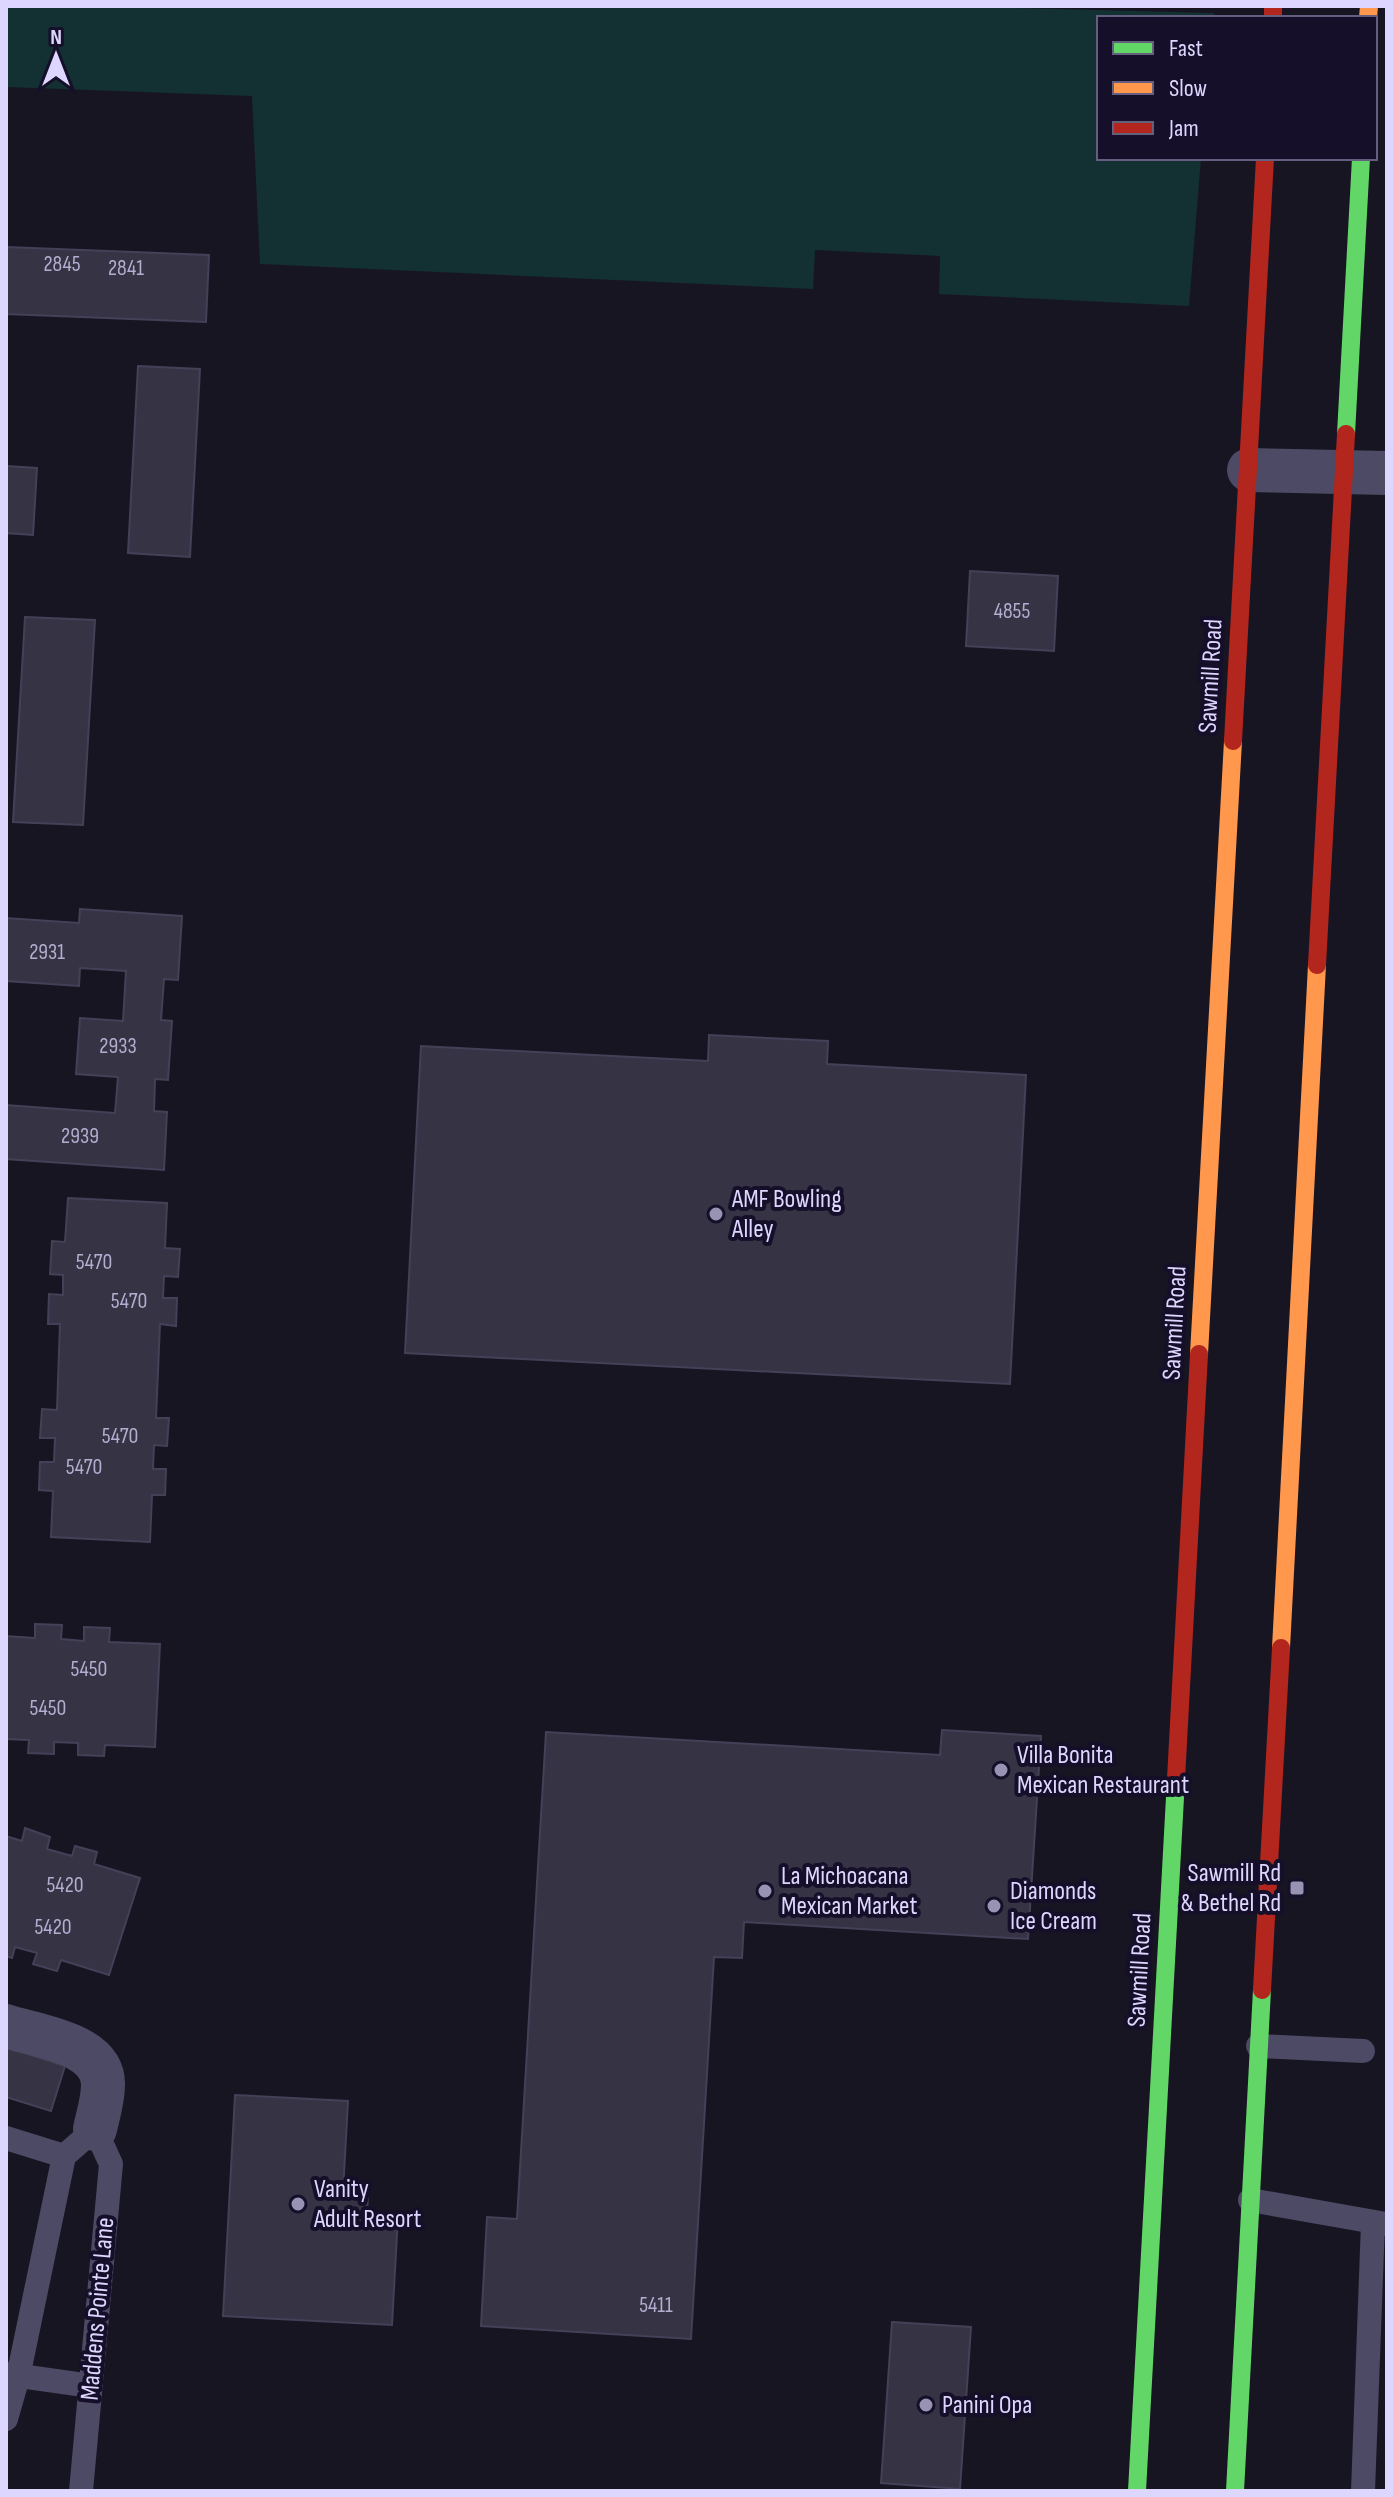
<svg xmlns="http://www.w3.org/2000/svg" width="1393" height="2497" font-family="'Sofia Sans Condensed',sans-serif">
  <rect width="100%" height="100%" fill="#181523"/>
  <path fill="#133032" d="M 6,6 L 933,6 L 1214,13 L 1213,18 L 1099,18 L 1099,158 L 1201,158 L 1189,306 L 939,294 L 940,256 L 815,250 L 813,289 L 260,264 L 252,96 L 6,87 Z"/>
  <path fill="#363345" stroke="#454057" stroke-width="2" d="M 6,247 L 209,255 L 206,322 L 6,314 Z
    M 138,366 L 200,369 L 190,557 L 128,553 Z
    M 6,466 L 37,468 L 33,535 L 6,533 Z
    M 970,571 L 1058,576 L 1054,651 L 966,646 Z
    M 25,617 L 95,620 L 83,825 L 13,822 Z
    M 80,909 L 182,916 L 178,980 L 164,979 L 161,1020 L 172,1021 L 168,1080 L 155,1079 L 154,1111 L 167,1112 L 164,1170 L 6,1159 L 6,1105 L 115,1113 L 118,1077 L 76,1074 L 80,1018 L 123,1021 L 126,971 L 80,968 L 79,986 L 6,981 L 6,918 L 79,923 Z
    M 709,1035 L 828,1041 L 827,1064 L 1026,1075 L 1010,1384 L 405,1353 L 421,1046 L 708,1061 Z
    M 68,1198 L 167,1203 L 165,1248 L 180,1249 L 178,1277 L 164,1276 L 163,1298 L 177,1298 L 176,1326 L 160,1324 L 156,1418 L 169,1418 L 167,1446 L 154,1445 L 153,1469 L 166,1469 L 165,1495 L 152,1495 L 150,1542 L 51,1537 L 53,1491 L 39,1490 L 40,1462 L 54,1462 L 55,1438 L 40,1438 L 42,1409 L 57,1410 L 60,1324 L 48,1324 L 49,1294 L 63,1295 L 63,1275 L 50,1274 L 52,1241 L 65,1242 Z
    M 35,1624 L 62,1625 L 61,1639 L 84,1641 L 84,1627 L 110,1628 L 109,1642 L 160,1644 L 155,1747 L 105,1745 L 104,1756 L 78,1755 L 78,1743 L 54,1742 L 54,1754 L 28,1753 L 29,1740 L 6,1739 L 6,1636 L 35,1638 Z
    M 942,1730 L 1041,1736 L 1028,1939 L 744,1922 L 742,1958 L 714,1957 L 691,2339 L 481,2326 L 487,2217 L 517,2219 L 546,1732 L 940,1755 Z
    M 25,1828 L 50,1837 L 47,1849 L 72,1856 L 75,1846 L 97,1852 L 94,1864 L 140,1878 L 109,1975 L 61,1960 L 57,1971 L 33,1964 L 37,1953 L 15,1947 L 12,1958 L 6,1956 L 6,1836 L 22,1841 Z
    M 6,2047 L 65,2066 L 51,2111 L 6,2097 Z
    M 235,2095 L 348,2101 L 343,2192 L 368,2193 L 367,2215 L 398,2216 L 392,2325 L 223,2316 Z
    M 892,2322 L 971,2327 L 960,2489 L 881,2483 Z"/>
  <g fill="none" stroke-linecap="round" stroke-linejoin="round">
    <path stroke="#4c4a64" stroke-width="24" d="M 1258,2046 L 1363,2051
      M 6,2138 L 64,2156
      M 1250,2200 L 1386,2224
      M 6,2374 L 91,2386
      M 6,2419 L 18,2377 L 64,2156 L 95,2129 L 111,2164 L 81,2491
      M 1363,2491 L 1373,2223"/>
    <path stroke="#4c4a64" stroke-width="44" d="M 1249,470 L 1387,473
      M 6,2026 C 36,2036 104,2043 103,2085 C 103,2100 98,2115 95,2129"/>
    <path stroke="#63d668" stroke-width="18" d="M 1346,434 L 1361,158
      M 1137,2491 L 1176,1779
      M 1235,2491 L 1262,1990"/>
    <path stroke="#ff974d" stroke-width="18" d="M 1368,18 L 1369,6
      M 1199,1354 L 1233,741
      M 1281,1648 L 1317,965"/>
    <path stroke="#b3261e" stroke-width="18" d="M 1273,6 L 1273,18
      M 1233,741 L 1265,158
      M 1317,965 L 1346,434
      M 1176,1779 L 1199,1354
      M 1262,1990 L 1281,1648"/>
  </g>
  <g fill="#9893b2" stroke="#150f29" stroke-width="3">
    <circle cx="716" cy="1214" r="8"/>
    <circle cx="1001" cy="1770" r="8"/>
    <rect x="1289" y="1880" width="16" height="16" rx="4"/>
    <circle cx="765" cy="1891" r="8"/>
    <circle cx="994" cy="1906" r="8"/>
    <circle cx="298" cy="2204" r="8"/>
    <circle cx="926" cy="2405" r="8"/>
  </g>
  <g text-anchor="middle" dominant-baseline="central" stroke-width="8" stroke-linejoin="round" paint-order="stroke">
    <g font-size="22" fill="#b3aed0">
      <text x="62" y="264">2845</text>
      <text x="126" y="268">2841</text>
      <text x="1012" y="611">4855</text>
      <text x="47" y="952">2931</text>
      <text x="118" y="1046">2933</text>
      <text x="80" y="1136">2939</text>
      <text x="94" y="1262">5470</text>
      <text x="129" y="1301">5470</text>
      <text x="120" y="1436">5470</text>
      <text x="84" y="1467">5470</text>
      <text x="89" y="1669">5450</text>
      <text x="48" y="1708">5450</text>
      <text x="65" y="1885">5420</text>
      <text x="53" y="1927">5420</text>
      <text x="656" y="2305">5411</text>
    </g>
    <g font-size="26" fill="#ddd7ff" stroke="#150f29">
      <text transform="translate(1211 676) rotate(-87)">Sawmill Road</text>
      <text transform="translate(1175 1323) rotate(-87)">Sawmill Road</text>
      <text transform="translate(1140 1970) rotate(-87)">Sawmill Road</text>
      <text transform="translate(98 2309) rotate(-85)">Maddens Pointe Lane</text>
    </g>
    <g font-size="26" fill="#ddd7ff" stroke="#150f29" text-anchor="start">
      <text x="732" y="1199">AMF Bowling<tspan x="732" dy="30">Alley</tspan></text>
      <text x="1017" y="1755">Villa Bonita<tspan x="1017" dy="30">Mexican Restaurant</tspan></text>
      <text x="1281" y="1873" text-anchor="end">Sawmill Rd<tspan x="1281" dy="30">&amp; Bethel Rd</tspan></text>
      <text x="781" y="1876">La Michoacana<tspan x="781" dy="30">Mexican Market</tspan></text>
      <text x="1010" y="1891">Diamonds<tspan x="1010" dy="30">Ice Cream</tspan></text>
      <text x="314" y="2189">Vanity<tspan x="314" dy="30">Adult Resort</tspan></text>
      <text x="942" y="2405">Panini Opa</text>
    </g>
  </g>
  <rect width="1393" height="2497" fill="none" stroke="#ddd7ff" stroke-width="16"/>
  <rect x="1097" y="16" width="280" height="144" fill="#150f29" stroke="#655f7f" stroke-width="2"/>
  <rect x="1113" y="42" width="40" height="12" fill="#63d668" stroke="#655f7f" stroke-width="2"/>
  <text x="1169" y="56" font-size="24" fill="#ddd7ff">Fast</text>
  <rect x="1113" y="82" width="40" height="12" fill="#ff974d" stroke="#655f7f" stroke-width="2"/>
  <text x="1169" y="96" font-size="24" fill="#ddd7ff">Slow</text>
  <rect x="1113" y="122" width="40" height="12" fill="#b3261e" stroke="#655f7f" stroke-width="2"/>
  <text x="1169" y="136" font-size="24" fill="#ddd7ff">Jam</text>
  <g transform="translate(56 56)" stroke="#150f29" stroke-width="6" paint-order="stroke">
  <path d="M0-6L14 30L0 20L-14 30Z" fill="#ddd7ff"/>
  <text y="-12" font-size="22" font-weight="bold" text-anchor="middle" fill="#ddd7ff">N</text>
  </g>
</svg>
